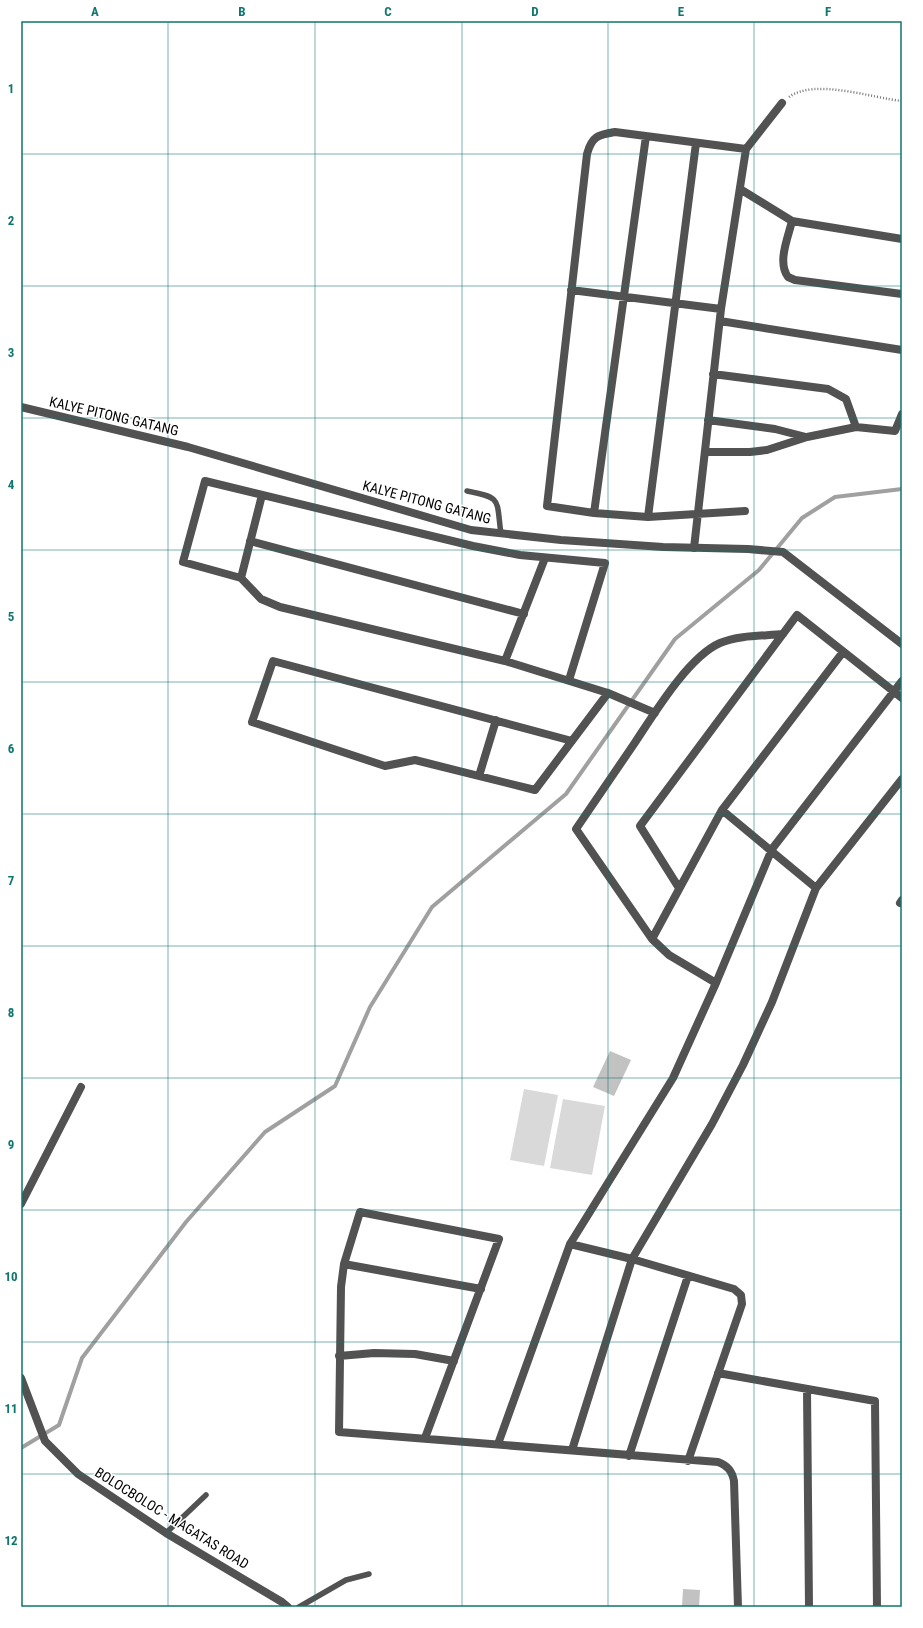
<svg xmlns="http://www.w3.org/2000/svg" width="923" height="1628" font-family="'Roboto Condensed',sans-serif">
  <rect width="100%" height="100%" fill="#fff"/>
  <path fill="#d9d9d9" d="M 524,1089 L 558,1095 L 544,1166 L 510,1160 Z
    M 563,1099 L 605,1106 L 592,1175 L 550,1168 Z"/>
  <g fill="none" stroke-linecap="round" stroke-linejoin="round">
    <path stroke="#a0a0a0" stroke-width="4" d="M 21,1448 L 59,1425 L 82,1358 L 186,1222 L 265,1132 L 335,1086 L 370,1007 L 432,907 L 566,794 L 675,639 L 759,570 L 802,518 L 835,497 L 902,489"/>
  </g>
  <path fill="#c2c2c2" d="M 610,1051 L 631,1060 L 614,1096 L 593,1087 Z
    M 683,1589 L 700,1590 L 699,1607 L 682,1607 Z"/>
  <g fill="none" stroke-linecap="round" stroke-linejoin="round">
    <path stroke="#747474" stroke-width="2.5" stroke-dasharray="1 2" stroke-linecap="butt" d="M 789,97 C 815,78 872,98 902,101"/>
    <path stroke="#525252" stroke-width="5.5" d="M 467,491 C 503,498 496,499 501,534
      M 166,1533 L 206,1495
      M 299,1607 L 346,1580 L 369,1574"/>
    <path stroke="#525252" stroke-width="8" d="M 740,189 L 792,221 L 902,239
      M 792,221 C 788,238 777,262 788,277 L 795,280 L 902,294
      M 571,290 L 721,309
      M 720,321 L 902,350
      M 713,374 L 828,389 L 846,399 L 856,427
      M 708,420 L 775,429 L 806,437
      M 705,452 L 750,452 L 767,450 L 807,437 L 856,427 L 895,431 L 902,414
      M 745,511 L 648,517 L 594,513 L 547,506 L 587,154 C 592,136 598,135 615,132 L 746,149
      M 594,513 L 646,136
      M 648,517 L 696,143
      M 250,541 L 524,614
      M 694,548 L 721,309 L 746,149 L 782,103
      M 241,578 L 262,495
      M 505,661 L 545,558
      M 569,680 L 605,563 L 520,555 L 473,546 L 205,481 L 183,562 L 241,578 L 261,599 L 280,607 L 505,661 L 608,693 L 655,713
      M 572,741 L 273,661 L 252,722 L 385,766 L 415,760 L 535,790 L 608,693
      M 479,776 L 496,720
      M 722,810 L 816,888
      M 679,888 L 640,826 L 797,615 L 902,698
      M 900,903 L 902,900
      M 652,939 L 722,810 L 843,652
      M 716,983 L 669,955 L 652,939 L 576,829 C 596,800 615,772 634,744 C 654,714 688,657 720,643 C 739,635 763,636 783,634
      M 21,1204 L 81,1087
      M 570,1244 L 632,1259 L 734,1289 L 741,1295 L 742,1304 L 688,1461
      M 344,1264 L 481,1289
      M 339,1356 L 374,1353 L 415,1354 L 454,1361
      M 718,1373 L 875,1401 L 877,1607
      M 807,1389 L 809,1607
      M 425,1438 L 499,1239 L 360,1212 L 344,1264 L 341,1287 L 339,1432 L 718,1462 C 728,1466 732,1471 734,1481 L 738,1607
      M 498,1444 L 570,1244 L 673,1078 L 716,983 L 772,849 L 902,681
      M 572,1450 L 632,1259 L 712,1124 L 743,1065 L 772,1002 L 816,888 L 902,779
      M 629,1456 L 688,1276"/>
    <path stroke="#525252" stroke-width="8" d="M 21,407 L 188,447 L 471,530 L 561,540 L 663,547 L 748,549 L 783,552 L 902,644
      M 21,1378 L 45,1441 L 78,1474 L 166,1533 L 282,1602 L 288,1607"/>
  </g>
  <path fill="none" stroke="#0f766e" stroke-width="1" stroke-opacity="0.55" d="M 168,21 L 168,1607M 315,21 L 315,1607M 462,21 L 462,1607M 608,21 L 608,1607M 754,21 L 754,1607M 21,154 L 902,154M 21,286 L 902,286M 21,418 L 902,418M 21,550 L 902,550M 21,682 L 902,682M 21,814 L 902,814M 21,946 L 902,946M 21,1078 L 902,1078M 21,1210 L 902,1210M 21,1342 L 902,1342M 21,1474 L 902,1474"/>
  <g text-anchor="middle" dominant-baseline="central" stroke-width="3" stroke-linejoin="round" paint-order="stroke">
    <g font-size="14" fill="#000" stroke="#fff">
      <text transform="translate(114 416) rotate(13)">KALYE PITONG GATANG</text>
      <text transform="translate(427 502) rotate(15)">KALYE PITONG GATANG</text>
      <text transform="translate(172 1518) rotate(32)">BOLOCBOLOC - MAGATAS ROAD</text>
    </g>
  </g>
  <rect width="923" height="1628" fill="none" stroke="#ffffff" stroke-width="44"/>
  <rect x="22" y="22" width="879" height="1584" fill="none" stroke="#0f766e" stroke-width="1.5"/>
  <g font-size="13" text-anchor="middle" font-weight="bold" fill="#0f766e">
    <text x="95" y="16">A</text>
    <text x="242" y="16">B</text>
    <text x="388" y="16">C</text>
    <text x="535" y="16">D</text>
    <text x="681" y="16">E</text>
    <text x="828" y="16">F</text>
    <text x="11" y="93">1</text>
    <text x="11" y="225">2</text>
    <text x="11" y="357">3</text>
    <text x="11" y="489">4</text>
    <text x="11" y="621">5</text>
    <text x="11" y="753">6</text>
    <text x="11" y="885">7</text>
    <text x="11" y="1017">8</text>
    <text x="11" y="1149">9</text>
    <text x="11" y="1281">10</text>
    <text x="11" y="1413">11</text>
    <text x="11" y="1545">12</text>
  </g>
</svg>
